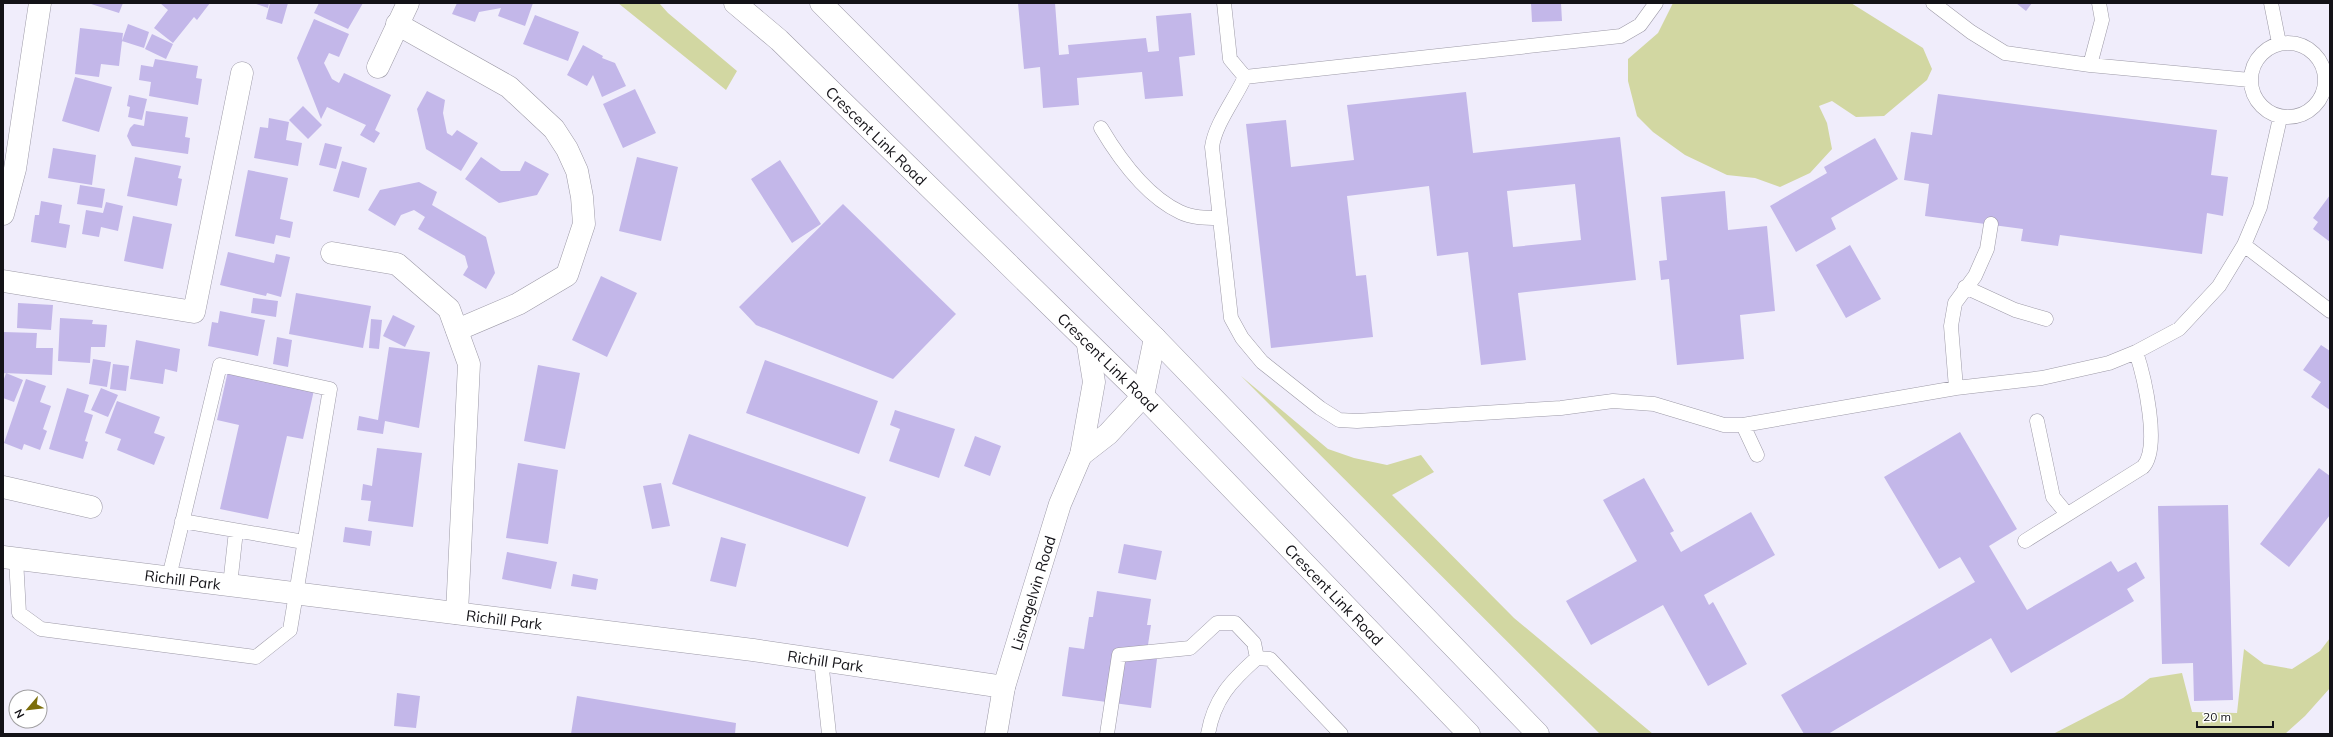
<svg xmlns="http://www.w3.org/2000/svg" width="2333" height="737" font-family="Mulish,sans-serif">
  <rect width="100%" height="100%" fill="#f0edfb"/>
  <path fill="#d2d7a2" d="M 618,3 L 659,3 L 668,13 L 737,71 L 726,90 Z
    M 1673,3 L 1851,3 L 1923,48 L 1932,69 L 1927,80 L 1884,116 L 1856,117 L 1832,101 L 1819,106 L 1827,123 L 1832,149 L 1810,173 L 1780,187 L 1755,178 L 1727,175 L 1685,155 L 1653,132 L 1637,116 L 1628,81 L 1628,59 L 1658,33 Z
    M 1241,376 L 1328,449 L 1354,458 L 1387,465 L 1421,455 L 1434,472 L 1392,495 L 1514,618 L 1653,734 L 1600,734 Z
    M 2330,638 L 2330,688 L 2305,716 L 2285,734 L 2053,734 L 2123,698 L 2150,678 L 2182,673 L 2192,712 L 2237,713 L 2244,649 L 2264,664 L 2292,669 L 2320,651 Z"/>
  <path fill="#c3b7e9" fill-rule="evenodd" d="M 88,3 L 123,3 L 119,13 Z
    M 160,3 L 210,3 L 197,20 L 194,17 L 173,43 L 154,28 L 168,10 Z
    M 253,3 L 269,3 L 268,8 Z
    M 270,3 L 288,3 L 282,24 L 266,19 Z
    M 319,3 L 363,3 L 348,29 L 314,13 Z
    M 457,3 L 533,3 L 525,26 L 498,16 L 501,8 L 479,12 L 475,22 L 452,14 Z
    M 1018,3 L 1055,3 L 1059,55 L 1069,54 L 1068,45 L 1146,38 L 1148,52 L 1159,51 L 1156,16 L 1191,13 L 1195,55 L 1179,57 L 1183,96 L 1145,99 L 1142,72 L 1077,78 L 1079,105 L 1043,108 L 1040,67 L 1024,69 Z
    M 1531,3 L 1561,3 L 1562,21 L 1532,22 Z
    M 2016,3 L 2032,3 L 2026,11 Z
    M 535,15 L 579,32 L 568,61 L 523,44 Z
    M 314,19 L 349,34 L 339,57 L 329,53 L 324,63 L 332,79 L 339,83 L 344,73 L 391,95 L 375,130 L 380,133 L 374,143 L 360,135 L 366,125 L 327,107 L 321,119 L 297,58 Z
    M 128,24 L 149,32 L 144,48 L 122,41 Z
    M 80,28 L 123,33 L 119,66 L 101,64 L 99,77 L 75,74 Z
    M 152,34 L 173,44 L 166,59 L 145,49 Z
    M 583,45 L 603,56 L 602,58 L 615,63 L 626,86 L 602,97 L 593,75 L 587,86 L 567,75 Z
    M 155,59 L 198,66 L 196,78 L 202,79 L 198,105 L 149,96 L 151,82 L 139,80 L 141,65 L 153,67 Z
    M 75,77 L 112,87 L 99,132 L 62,121 Z
    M 635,89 L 656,133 L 623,148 L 603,104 Z
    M 427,91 L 445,100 L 443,113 L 447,133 L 452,136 L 457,130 L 478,143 L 461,171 L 426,149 L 417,109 Z
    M 1466,92 L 1473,153 L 1620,137 L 1636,280 L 1518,293 L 1526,360 L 1481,365 L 1468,252 L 1437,256 L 1429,186 L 1347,196 L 1356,276 L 1366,275 L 1373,337 L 1271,348 L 1246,124 L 1286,120 L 1291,167 L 1354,160 L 1347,105 ZM 1575,184 L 1581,240 L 1513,247 L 1507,191 Z
    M 1938,94 L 2217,130 L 2211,175 L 2228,177 L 2223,216 L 2207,213 L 2202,254 L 2060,235 L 2058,246 L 2021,241 L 2023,229 L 1925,216 L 1929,184 L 1904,180 L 1911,132 L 1932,135 Z
    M 129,95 L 147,99 L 142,120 L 128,117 L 130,107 L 127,106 Z
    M 303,106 L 322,125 L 308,139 L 289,120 Z
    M 146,111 L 188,117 L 185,137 L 190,138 L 188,154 L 132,146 L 127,136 L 130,128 L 134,124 L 144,126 Z
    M 269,118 L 289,122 L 286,140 L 302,143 L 298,166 L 254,158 L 260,127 L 268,128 Z
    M 1875,138 L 1898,179 L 1831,218 L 1836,229 L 1796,252 L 1770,206 L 1827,173 L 1824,167 Z
    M 325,143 L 342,147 L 336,169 L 319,165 Z
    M 53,148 L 96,155 L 92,185 L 48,178 Z
    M 135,157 L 181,166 L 178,178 L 182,179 L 177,206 L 127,196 Z
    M 481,157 L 501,171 L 520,171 L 525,161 L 549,174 L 537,195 L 499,203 L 465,179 Z
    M 637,157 L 678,167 L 661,241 L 619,231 Z
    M 780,160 L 821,224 L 792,243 L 751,179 Z
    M 342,161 L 367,168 L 359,198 L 333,191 Z
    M 248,170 L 288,178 L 280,219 L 293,222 L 290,238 L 276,235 L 274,244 L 235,236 Z
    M 419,182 L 437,192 L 432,205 L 486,237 L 495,273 L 486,289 L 463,275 L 468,267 L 465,256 L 418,229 L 425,217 L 414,210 L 401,215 L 395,226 L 368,210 L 380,190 Z
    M 80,185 L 105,189 L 102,208 L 77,204 Z
    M 1725,191 L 1728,230 L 1767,226 L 1775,311 L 1740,315 L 1744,359 L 1677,365 L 1669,279 L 1661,280 L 1659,261 L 1667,260 L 1661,197 Z
    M 2330,195 L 2330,242 L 2313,229 L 2318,222 L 2313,218 Z
    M 41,201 L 62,205 L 59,223 L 70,225 L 66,248 L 31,242 L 35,215 L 39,215 Z
    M 106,202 L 123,206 L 118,231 L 101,227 L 99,237 L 82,234 L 86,210 L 103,213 Z
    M 843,204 L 956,314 L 893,379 L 756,325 L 739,307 Z
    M 133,216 L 172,224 L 163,269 L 124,261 Z
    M 1850,245 L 1881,299 L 1846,318 L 1816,265 Z
    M 228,252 L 274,263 L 276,254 L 290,257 L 281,297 L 267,293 L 266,296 L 220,285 Z
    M 601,276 L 637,293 L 607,357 L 572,340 Z
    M 296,293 L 371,306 L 363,348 L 289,334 Z
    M 253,298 L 278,301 L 276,317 L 251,313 Z
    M 18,303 L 53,305 L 51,330 L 17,328 Z
    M 220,311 L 265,320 L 258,356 L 208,346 L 212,322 L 218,323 Z
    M 393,315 L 415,326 L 405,347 L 383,336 Z
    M 60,318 L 93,320 L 92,324 L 107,325 L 105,347 L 91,347 L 90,363 L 58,361 Z
    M 371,319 L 382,320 L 379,349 L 369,348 Z
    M 3,332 L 37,333 L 36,348 L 53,348 L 52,375 L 3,373 Z
    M 277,337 L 292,340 L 288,367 L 273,364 Z
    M 136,340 L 180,349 L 177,372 L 165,369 L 163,384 L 130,379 Z
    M 2321,345 L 2330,351 L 2330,410 L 2311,397 L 2321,382 L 2303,370 Z
    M 389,347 L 430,352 L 419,428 L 385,421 L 383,434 L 357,430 L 359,416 L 378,420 Z
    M 93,359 L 111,362 L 107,387 L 89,384 Z
    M 765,360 L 878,401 L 859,454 L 746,413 Z
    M 113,364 L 129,366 L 126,391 L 110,389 Z
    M 538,365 L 580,373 L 565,449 L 524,441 Z
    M 228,371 L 314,390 L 303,439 L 287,436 L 268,519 L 220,509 L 239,425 L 217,420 Z
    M 6,373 L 23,380 L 14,402 L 3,398 L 3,382 Z
    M 26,379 L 46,386 L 40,402 L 51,406 L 43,429 L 47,431 L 40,450 L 24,444 L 22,450 L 4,443 Z
    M 67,388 L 89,395 L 84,412 L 93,415 L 85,441 L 88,442 L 83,459 L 49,449 Z
    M 101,388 L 118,395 L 108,417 L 91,410 Z
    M 117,401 L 160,417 L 154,433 L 165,437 L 154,465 L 117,450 L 121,439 L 105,433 Z
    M 895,410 L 955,429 L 939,478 L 889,461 L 900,429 L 890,425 Z
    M 1960,432 L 2017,529 L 1989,546 L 2027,610 L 2111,561 L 2118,572 L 2136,562 L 2145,578 L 2127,589 L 2134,601 L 2011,673 L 1991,638 L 1828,734 L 1804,734 L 1781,695 L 1975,582 L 1960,557 L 1939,569 L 1884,477 Z
    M 689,434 L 866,497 L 848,547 L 672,484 Z
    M 975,436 L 1001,446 L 990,476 L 964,466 Z
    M 377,448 L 422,453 L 413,527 L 368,521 L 371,501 L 361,500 L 363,484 L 372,486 Z
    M 518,463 L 558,470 L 548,544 L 506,538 Z
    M 2319,468 L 2330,476 L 2330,515 L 2289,567 L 2260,544 Z
    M 1644,478 L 1674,531 L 1670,533 L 1681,552 L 1751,512 L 1775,555 L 1704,595 L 1709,605 L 1713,602 L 1747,664 L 1708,686 L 1663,605 L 1591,645 L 1566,601 L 1637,561 L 1603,500 Z
    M 661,483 L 670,526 L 652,529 L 643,486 Z
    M 2228,505 L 2233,700 L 2194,701 L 2193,663 L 2162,664 L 2158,506 Z
    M 345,527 L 372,531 L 370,546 L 343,542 Z
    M 721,537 L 746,544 L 736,587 L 710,581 Z
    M 1124,544 L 1162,551 L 1156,580 L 1118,573 Z
    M 507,552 L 557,562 L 551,589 L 502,579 Z
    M 573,574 L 598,579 L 596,590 L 571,586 Z
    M 1097,591 L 1151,599 L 1147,625 L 1151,625 L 1146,658 L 1157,659 L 1151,708 L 1062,696 L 1069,647 L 1084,649 L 1089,617 L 1093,617 Z
    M 397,693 L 420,696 L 416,728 L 394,726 Z
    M 577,696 L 736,723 L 735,734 L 571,734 Z"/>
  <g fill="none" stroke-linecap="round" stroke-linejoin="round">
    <g stroke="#9d9aa7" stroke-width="15">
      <path id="service" d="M 1224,3 L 1230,59 L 1245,77
        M 1656,3 L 1640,25 L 1621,36 L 1245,77 C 1235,99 1215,124 1212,147 L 1231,318 L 1242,338 L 1262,362 L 1320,408 L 1339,420 L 1357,421 L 1561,408 L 1613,401 L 1654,404 L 1724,425 L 1743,425 L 1956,388 L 2042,378 L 2109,363 L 2136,352 L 2179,329 L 2219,286 L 2244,245 L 2260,207 L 2280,118
        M 1933,3 L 1971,32 L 2005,53 L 2090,65 L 2250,80
        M 2271,3 L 2279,43
        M2251 80a37 37 0 1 1 74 0a37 37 0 1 1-74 0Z
        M 2090,65 L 2102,20 L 2099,3
        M 1101,128 C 1120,160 1146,196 1180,212 C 1192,218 1206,218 1219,218
        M 2244,245 L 2330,311
        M 1965,287 L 2015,310 L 2046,319
        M 1956,388 L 1951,326 L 1955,303 L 1975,276 L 1987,249 L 1991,224
        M 2037,421 L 2053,497 L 2067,514
        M 1743,425 L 1757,455
        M 182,521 L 304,542
        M 2025,541 L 2143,467 C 2161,448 2144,376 2136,352
        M 16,559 L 19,613 L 41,629 L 256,657 L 290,630 L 330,389 L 220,365 L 169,577
        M 230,585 L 236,531
        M 821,660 L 829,734
        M 1107,734 L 1119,655 L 1190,648 L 1217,623 L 1235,623 L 1254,643 L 1257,658
        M 1208,734 C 1214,699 1231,681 1257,658 L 1270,659 L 1341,734"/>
    </g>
    <g stroke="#9d9aa7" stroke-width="23">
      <g id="minor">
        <path d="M 397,24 L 509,87 L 554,129 L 567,149 L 577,171 L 582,197 L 584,224 L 567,275 L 518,304 L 457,330"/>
        <path d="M 378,67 L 408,3"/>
        <path d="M 3,214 L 15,169 L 40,3"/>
        <path d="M 332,253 L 397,264 L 449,309 L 469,364 L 457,613"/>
        <path d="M 3,281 L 194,312 L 242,73"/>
        <path d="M 1081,455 L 1108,434 L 1143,396 L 1155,338"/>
        <path d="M 3,487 L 91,507"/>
        <path id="s1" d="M 3,557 L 753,650 L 1004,687"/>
        <path id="s2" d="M 996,734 L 1004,687 L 1027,611 L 1060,504 L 1081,455 L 1094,382 L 1088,345"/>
      </g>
    </g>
    <g stroke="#9d9aa7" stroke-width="23">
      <g id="trunk">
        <path id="s3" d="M 735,3 L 779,40 L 1143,396 L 1469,734"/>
        <path d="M 821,3 L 1155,338 L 1538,734"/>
      </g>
    </g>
    <use href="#service" stroke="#fff" stroke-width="14"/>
    <use href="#minor" stroke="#fff" stroke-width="22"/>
    <use href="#trunk" stroke="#fff" stroke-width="22"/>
  </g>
  <g text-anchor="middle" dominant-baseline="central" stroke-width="3" stroke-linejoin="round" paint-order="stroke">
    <g font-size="15" fill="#131217" stroke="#fff">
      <text stroke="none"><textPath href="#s3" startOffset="194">Crescent Link Road</textPath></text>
      <text stroke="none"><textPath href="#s3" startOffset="518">Crescent Link Road</textPath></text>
      <text stroke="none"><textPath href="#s1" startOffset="181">Richill Park</textPath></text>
      <text stroke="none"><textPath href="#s2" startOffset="146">Lisnagelvin Road</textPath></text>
      <text stroke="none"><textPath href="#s3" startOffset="842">Crescent Link Road</textPath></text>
      <text stroke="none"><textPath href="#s1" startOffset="505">Richill Park</textPath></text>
      <text stroke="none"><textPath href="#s1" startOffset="829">Richill Park</textPath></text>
    </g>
  </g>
  <rect width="2333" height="737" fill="none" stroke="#131217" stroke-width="8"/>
  <g transform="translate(28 709) rotate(242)"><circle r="19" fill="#ffffff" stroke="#a1a0a2"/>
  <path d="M0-3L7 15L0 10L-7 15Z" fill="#7c6e0b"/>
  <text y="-6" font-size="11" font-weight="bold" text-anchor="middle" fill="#131217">N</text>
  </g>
  <path d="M2197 721v6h76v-6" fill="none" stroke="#131217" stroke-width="2"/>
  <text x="2203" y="721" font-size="12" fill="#131217" stroke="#ffffff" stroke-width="3" paint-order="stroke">20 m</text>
</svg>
